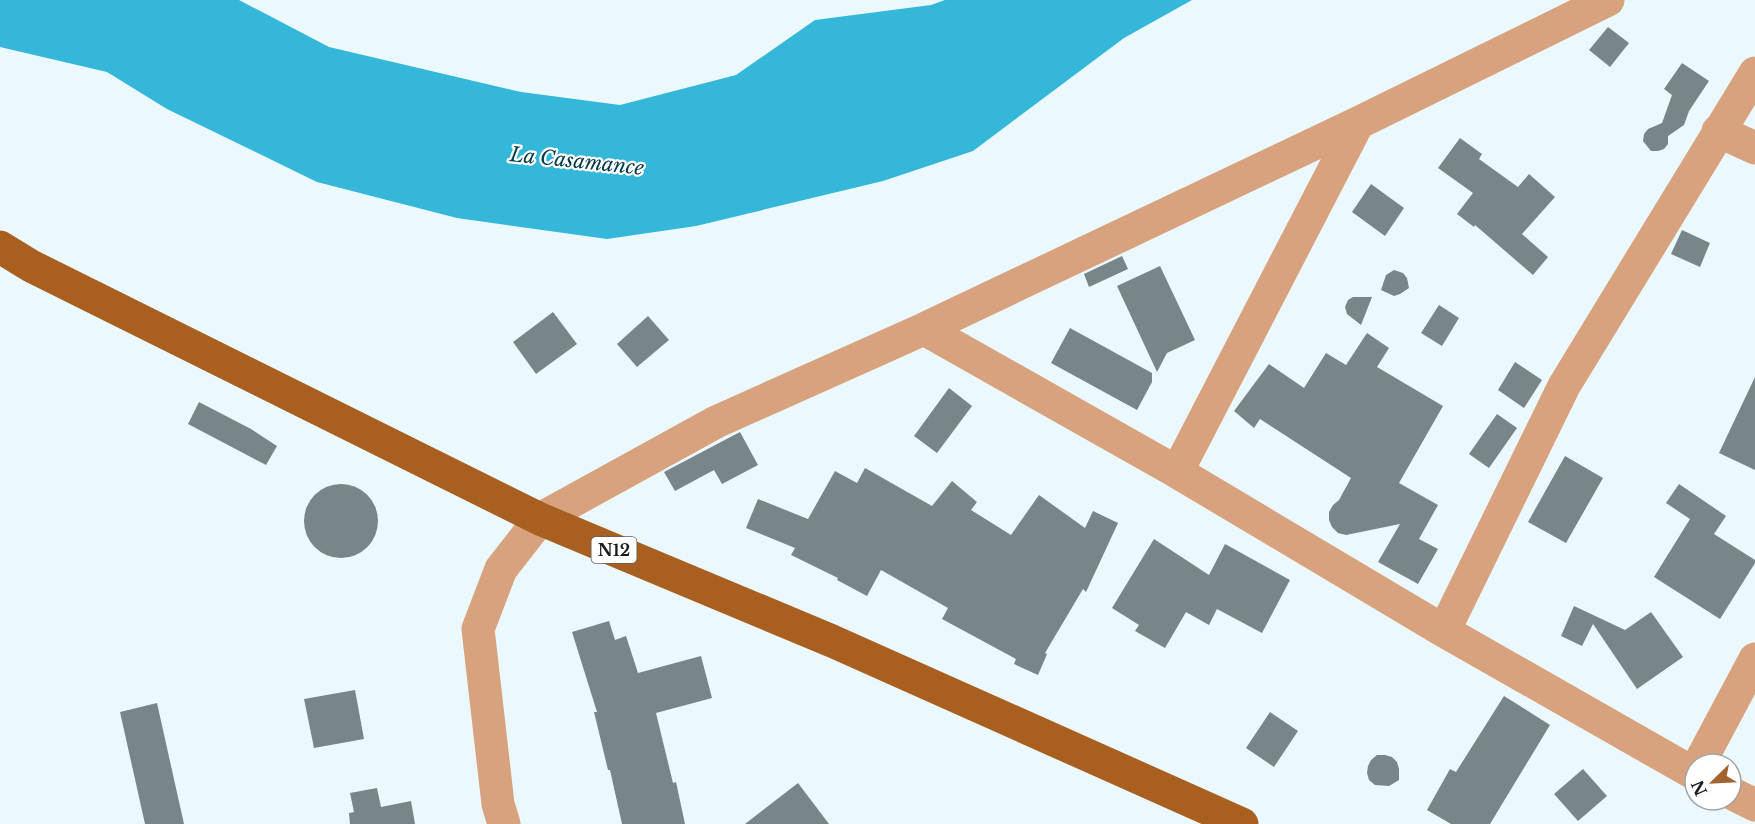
<svg xmlns="http://www.w3.org/2000/svg" width="1755" height="824" font-family="'Libre Baskerville',serif">
  <rect width="100%" height="100%" fill="#ebf9fe"/>
  <path fill="#34b7d8" d="M 0,0 L 239,0 L 329,47 L 521,92 L 620,105 L 736,75 L 815,20 L 931,5 L 945,0 L 1192,0 L 1124,38 L 973,151 L 883,181 L 696,226 L 607,239 L 457,218 L 317,182 L 167,109 L 107,72 L 0,47 Z"/>
  <path fill="#788589" d="M 1608,27 L 1629,43 L 1610,67 L 1589,50 Z
    M 1682,63 L 1709,81 L 1689,111 L 1684,125 L 1668,136 L 1668,144 L 1664,149 L 1658,151 L 1651,151 L 1643,141 L 1644,134 L 1648,129 L 1662,123 L 1672,95 L 1664,89 Z
    M 1460,138 L 1482,154 L 1479,159 L 1518,187 L 1529,174 L 1555,197 L 1522,234 L 1548,257 L 1533,275 L 1475,225 L 1474,227 L 1457,214 L 1473,193 L 1438,168 Z
    M 1371,184 L 1404,208 L 1385,236 L 1352,212 Z
    M 1682,230 L 1710,243 L 1700,267 L 1671,254 Z
    M 1122,256 L 1128,269 L 1089,287 L 1084,274 Z
    M 1160,266 L 1195,340 L 1167,353 L 1157,372 L 1117,286 Z
    M 1394,270 L 1403,273 L 1407,278 L 1409,288 L 1400,294 L 1394,296 L 1381,290 L 1386,275 Z
    M 1353,297 L 1372,297 L 1361,325 L 1347,314 L 1345,307 L 1348,300 Z
    M 1439,305 L 1459,318 L 1442,346 L 1421,333 Z
    M 553,312 L 577,344 L 536,374 L 513,342 Z
    M 648,316 L 669,340 L 637,367 L 617,344 Z
    M 1070,328 L 1152,373 L 1152,382 L 1137,410 L 1051,363 Z
    M 1367,333 L 1389,348 L 1377,367 L 1443,406 L 1399,483 L 1438,505 L 1419,539 L 1438,549 L 1418,584 L 1378,562 L 1400,524 L 1346,535 L 1338,533 L 1332,527 L 1329,520 L 1329,512 L 1333,505 L 1339,500 L 1351,478 L 1260,419 L 1254,428 L 1234,411 L 1269,364 L 1304,388 L 1326,353 L 1346,365 Z
    M 1515,362 L 1542,380 L 1524,408 L 1498,390 Z
    M 1755,377 L 1755,470 L 1719,453 Z
    M 949,388 L 972,406 L 937,453 L 914,436 Z
    M 199,402 L 251,429 L 277,446 L 266,465 L 188,424 Z
    M 1497,414 L 1517,428 L 1489,468 L 1469,454 Z
    M 740,432 L 758,465 L 722,484 L 714,470 L 675,491 L 664,472 Z
    M 1565,456 L 1603,478 L 1566,543 L 1528,522 Z
    M 865,468 L 932,506 L 952,481 L 977,502 L 971,510 L 1011,535 L 1039,495 L 1085,528 L 1093,511 L 1118,523 L 1086,592 L 1083,589 L 1045,653 L 1047,654 L 1038,675 L 1014,664 L 1016,659 L 942,619 L 948,608 L 881,570 L 867,596 L 837,580 L 838,578 L 791,555 L 795,548 L 746,528 L 758,499 L 808,519 L 835,471 L 857,483 Z
    M304 521a37 37 0 1 1 74 0a37 37 0 1 1-74 0Z
    M 1679,484 L 1726,516 L 1714,534 L 1755,560 L 1755,563 L 1720,619 L 1654,577 L 1690,519 L 1666,503 Z
    M 1154,539 L 1209,575 L 1225,544 L 1290,580 L 1262,633 L 1217,609 L 1209,625 L 1186,612 L 1165,648 L 1135,631 L 1139,625 L 1112,608 Z
    M 1574,606 L 1625,630 L 1651,612 L 1683,657 L 1637,689 L 1593,624 L 1582,646 L 1561,636 Z
    M 609,621 L 615,640 L 626,636 L 638,673 L 701,656 L 712,698 L 656,713 L 673,783 L 676,782 L 685,824 L 622,824 L 610,770 L 608,770 L 594,712 L 597,712 L 572,632 Z
    M 355,690 L 364,739 L 314,748 L 304,699 Z
    M 1504,696 L 1550,725 L 1490,824 L 1451,824 L 1427,810 L 1450,769 L 1456,772 Z
    M 157,703 L 184,824 L 145,824 L 120,712 Z
    M 1270,712 L 1298,731 L 1274,767 L 1246,748 Z
    M 1377,755 L 1385,755 L 1392,757 L 1397,762 L 1399,769 L 1399,780 L 1389,786 L 1375,785 L 1369,780 L 1367,773 L 1368,766 L 1371,760 Z
    M 1583,769 L 1607,796 L 1578,821 L 1554,794 Z
    M 798,783 L 829,824 L 745,824 Z
    M 377,788 L 381,807 L 411,801 L 415,824 L 350,824 L 349,813 L 354,812 L 350,793 Z"/>
  <g fill="none" stroke-linecap="round" stroke-linejoin="round">
    <path stroke="#d7a27d" stroke-width="33" d="M 1718,131 L 1755,148
      M 924,329 L 1177,472 L 1444,631 L 1695,774
      M 1177,472 L 1358,123
      M 1444,631 L 1564,386 L 1755,73
      M 1699,764 L 1755,659
      M 1731,793 L 1755,805
      M 504,824 L 498,804 L 478,629 L 501,569 L 540,519 L 716,422 L 924,329 L 1358,123 L 1608,0"/>
    <path stroke="#a85f1f" stroke-width="33" d="M 0,247 L 31,266 L 540,519 L 832,641 L 1242,824"/>
  </g>
  <g text-anchor="middle" dominant-baseline="central" stroke-width="4.5" stroke-linejoin="round" paint-order="stroke">
    <rect fill="#fff" stroke="#5d6061" stroke-width="1.5" x="591.5" y="537" width="45" height="26" rx="4.5"/>
    <g font-size="16" font-weight="bold" fill="#171c1d">
      <text x="614" y="550">N12</text>
    </g>
    <g font-size="20" font-style="italic" fill="#003947" stroke="#fff">
      <text transform="translate(577 161) rotate(6)">La Casamance</text>
    </g>
  </g>
  <g transform="translate(1713 782) rotate(246)"><circle r="28" fill="#ffffff" stroke="#a2a4a5" stroke-width="1.5"/>
  <path d="M0-4.5L10 22L0 15L-10 22Z" fill="#a3622e"/>
  <text y="-9" font-size="16" font-weight="bold" text-anchor="middle" fill="#171c1d">N</text>
  </g>
</svg>
